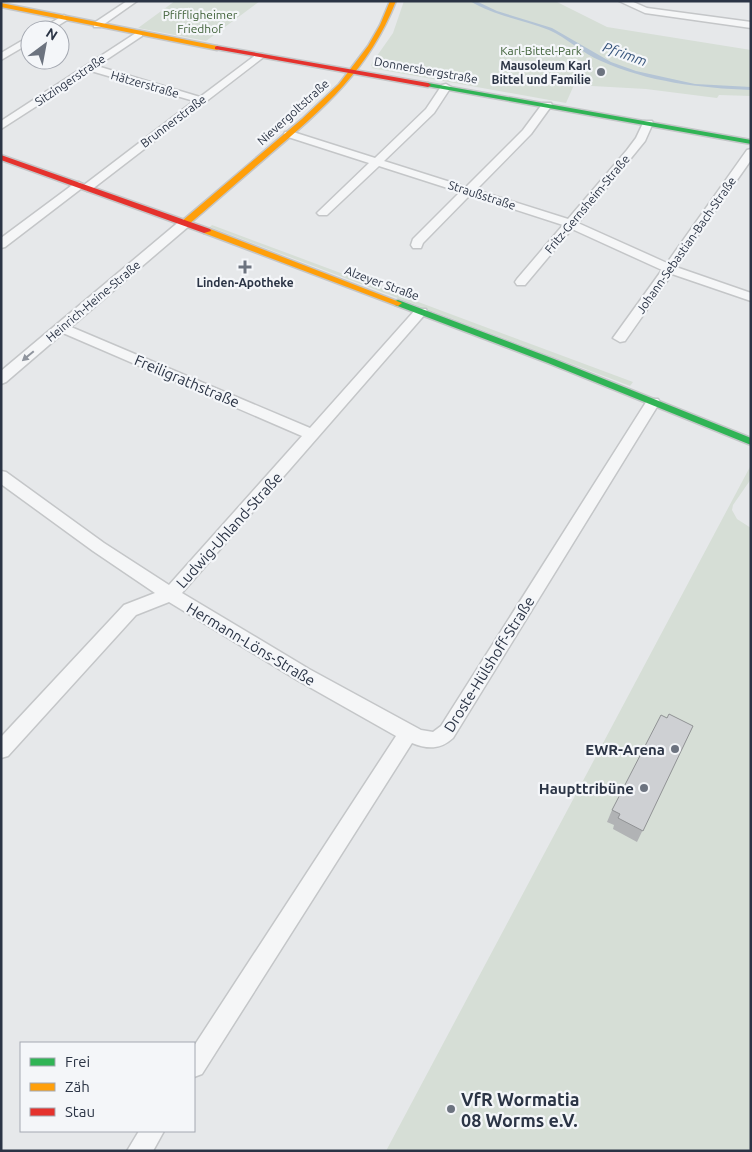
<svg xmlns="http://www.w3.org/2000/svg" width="752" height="1152" font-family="Ubuntu,sans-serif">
  <rect width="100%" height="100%" fill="#e6e8ea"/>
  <path fill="#d6ded6" d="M 175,1 L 260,1 L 206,41 L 138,28 Z
    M 404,1 L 555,1 L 607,27 L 751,50 L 751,96 L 719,95 L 717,98 L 646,89 L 574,85 L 566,103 L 371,68 L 373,67 L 371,66 L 372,63 L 393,33 Z
    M 212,225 L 633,382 L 630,386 L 210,227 Z
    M 751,465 L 751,479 L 733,505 L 732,510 L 737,519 L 751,528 L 751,1151 L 386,1151 Z"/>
  <path fill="#b4c4d5" d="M 470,1 L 476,1 L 497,11 L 552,28 L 611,62 L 636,71 L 695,84 L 751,87 L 751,90 C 700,88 648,82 601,61 C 582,53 567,38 549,30 C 522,19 494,16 470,1 Z"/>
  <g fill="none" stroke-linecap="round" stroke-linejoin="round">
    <g stroke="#c4c6c8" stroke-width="3">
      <path id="street" d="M 127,1 L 137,1 L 100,27 L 94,27 L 94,23 Z
        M 619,1 L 631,1 L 647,8 L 751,22 L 751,28 L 645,13 Z
        M 64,15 L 69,18 L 67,20 L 51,30 L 39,30 Z
        M 139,31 L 142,32 L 142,36 L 97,66 L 200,97 L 257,54 L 263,54 L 265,56 L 91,190 L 87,191 L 82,188 L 5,247 L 1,248 L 1,238 L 75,183 L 79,182 L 84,185 L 194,101 L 91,71 L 1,129 L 1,121 Z
        M 30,36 L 30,43 L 1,60 L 1,53 Z
        M 446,84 L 451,87 L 434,113 L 384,161 L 466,187 L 523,130 L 543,103 L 551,103 L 552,105 L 531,134 L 476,190 L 568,219 L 627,150 L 636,138 L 644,121 L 652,121 L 653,123 L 645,141 L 578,223 L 667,263 L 747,150 L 751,149 L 751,160 L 676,267 L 751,293 L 751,301 L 672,274 L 625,341 L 620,342 L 613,338 L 662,270 L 572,229 L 525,285 L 517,285 L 515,282 L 517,279 L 563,225 L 470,195 L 423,243 L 421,248 L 413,248 L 411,245 L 413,239 L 460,192 L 379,166 L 327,215 L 319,215 L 317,213 L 319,211 L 369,163 L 285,136 L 284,134 L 285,132 L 293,132 L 375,158 L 426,109 L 442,85 Z
        M 185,219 L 189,220 L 191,223 L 189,226 L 71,327 L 310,428 L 416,309 L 426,309 L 427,312 L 182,593 L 309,669 L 421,730 L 433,732 L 441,726 L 648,399 L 658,399 L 660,402 L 453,738 C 440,750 427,749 412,743 L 202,1074 L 194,1077 L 194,1046 L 396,736 L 297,680 L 169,602 L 136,615 L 8,756 L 1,758 L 1,737 L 124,605 L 155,593 L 93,551 L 1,484 L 1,471 L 6,472 L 104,543 L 169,585 L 302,436 L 63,333 L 6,382 L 1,384 L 1,371 L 181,220 Z
        M 139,1131 L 164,1131 L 153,1151 L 127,1151 Z"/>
    </g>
    <g stroke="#c4c6c8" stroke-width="3">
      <path id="fast" d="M 428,83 L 751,140 L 751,144 L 426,86 L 426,84 Z
        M 398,300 L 554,359 L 751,438 L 751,445 L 548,363 L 395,305 L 395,301 Z"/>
    </g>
    <g stroke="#c4c6c8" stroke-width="3">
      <path id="slow" d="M 390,1 L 396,1 C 369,70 324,108 269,155 C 242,178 215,202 188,225 L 182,225 L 182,221 L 302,119 L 339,84 L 368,46 L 380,25 Z
        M 1,3 L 217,46 L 220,48 L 217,50 L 1,7 Z
        M 204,229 L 210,229 L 402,303 L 398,306 L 395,305 L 204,233 Z"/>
    </g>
    <g stroke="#c4c6c8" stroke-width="3">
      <path id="jam" d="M 217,46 L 428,83 L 431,85 L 428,87 L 215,49 L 215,47 Z
        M 1,155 L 210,229 L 211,231 L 204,233 L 1,160 Z"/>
    </g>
    <use href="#street" fill="#f5f6f7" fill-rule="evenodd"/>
    <use href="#fast" fill="#30b455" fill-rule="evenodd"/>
    <use href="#slow" fill="#ff9f0a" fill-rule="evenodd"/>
    <use href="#jam" fill="#e5322d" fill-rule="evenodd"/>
  </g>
  <path fill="#b1b3b5" d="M 667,718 L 693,726 L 637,842 L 613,829 L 614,825 L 607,822 L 612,810 Z"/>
  <path fill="#ced0d3" stroke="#909294" d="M 669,714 L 693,726 L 643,831 L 618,818 L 620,814 L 612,810 L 661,715 L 667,718 Z"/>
  <defs><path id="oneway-solid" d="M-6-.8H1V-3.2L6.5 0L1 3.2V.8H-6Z" transform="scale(1.25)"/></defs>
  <use fill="#90959e" href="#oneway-solid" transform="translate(28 356) rotate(140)"/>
  <g fill="#6c737f" stroke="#f4f6f9" stroke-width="2">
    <circle cx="601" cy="72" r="5"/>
    <path d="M242.5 259.5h5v5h5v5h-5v5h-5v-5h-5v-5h5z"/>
    <circle cx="675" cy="749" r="5"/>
    <circle cx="644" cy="788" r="5"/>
    <circle cx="451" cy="1109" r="5"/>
  </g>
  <g text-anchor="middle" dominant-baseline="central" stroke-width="4.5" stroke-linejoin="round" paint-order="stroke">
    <g font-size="12" fill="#3f6138" stroke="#f4f6f9">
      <text x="200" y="14">Pfiffligheimer<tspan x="200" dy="14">Friedhof</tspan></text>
      <text x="541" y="50">Karl-Bittel-Park</text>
    </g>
    <g font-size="12" font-weight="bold" fill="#2b3445" stroke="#f4f6f9" text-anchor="end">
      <text x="591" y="65">Mausoleum Karl<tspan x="591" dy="14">Bittel und Familie</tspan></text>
      <text x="245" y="282" text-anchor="middle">Linden-Apotheke</text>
    </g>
    <g font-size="12" fill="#2b3445" stroke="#f4f6f9">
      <text transform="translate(426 70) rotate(10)">Donnersbergstraße</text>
      <text transform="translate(70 80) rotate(-34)">Sitzingerstraße</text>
      <text transform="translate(145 84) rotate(16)">Hätzerstraße</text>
      <text transform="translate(293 112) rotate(-42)">Nievergoltstraße</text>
      <text transform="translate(173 121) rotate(-37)">Brunnerstraße</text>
      <text transform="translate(482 195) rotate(18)">Straußstraße</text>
      <text transform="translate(587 204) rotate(-50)">Fritz-Gernsheim-Straße</text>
      <text transform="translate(686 245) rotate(-55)">Johann-Sebastian-Bach-Straße</text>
      <text transform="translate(382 283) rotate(20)">Alzeyer Straße</text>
      <text transform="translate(93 301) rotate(-40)">Heinrich-Heine-Straße</text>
    </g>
    <g font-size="14" font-style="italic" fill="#34527a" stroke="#f4f6f9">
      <text transform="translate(625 54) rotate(20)">Pfrimm</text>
    </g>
    <g font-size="15" fill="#2b3445" stroke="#f4f6f9">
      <text transform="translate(187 381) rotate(23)">Freiligrathstraße</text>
      <text transform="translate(229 530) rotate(-48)">Ludwig-Uhland-Straße</text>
      <text transform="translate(251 644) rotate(31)">Hermann-Löns-Straße</text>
      <text transform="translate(489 664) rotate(-58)">Droste-Hülshoff-Straße</text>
    </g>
    <g font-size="15" font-weight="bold" fill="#2b3445" stroke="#f4f6f9" text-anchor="end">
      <text x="665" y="749">EWR-Arena</text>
      <text x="634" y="788">Haupttribüne</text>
    </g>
    <g font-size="18" font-weight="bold" fill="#2b3445" stroke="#f4f6f9" text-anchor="start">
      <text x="461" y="1099">VfR Wormatia<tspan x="461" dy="21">08 Worms e.V.</tspan></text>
    </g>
  </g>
  <rect width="752" height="1152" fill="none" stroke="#2b3445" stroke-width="5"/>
  <rect x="20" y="1042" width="175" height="90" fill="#f4f6f9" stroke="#a4a8b1"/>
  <rect x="30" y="1058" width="25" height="8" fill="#30b455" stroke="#a4a8b1"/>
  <text x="65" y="1067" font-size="15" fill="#2b3445">Frei</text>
  <rect x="30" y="1083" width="25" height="8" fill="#ff9f0a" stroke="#a4a8b1"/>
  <text x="65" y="1092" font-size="15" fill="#2b3445">Zäh</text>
  <rect x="30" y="1108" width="25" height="8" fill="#e5322d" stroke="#a4a8b1"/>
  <text x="65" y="1117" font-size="15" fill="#2b3445">Stau</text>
  <g transform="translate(45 45) rotate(32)"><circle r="24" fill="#f4f6f9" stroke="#a4a8b1"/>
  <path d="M0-4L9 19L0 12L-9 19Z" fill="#6c737f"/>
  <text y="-8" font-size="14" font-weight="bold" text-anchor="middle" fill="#2b3445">N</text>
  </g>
</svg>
